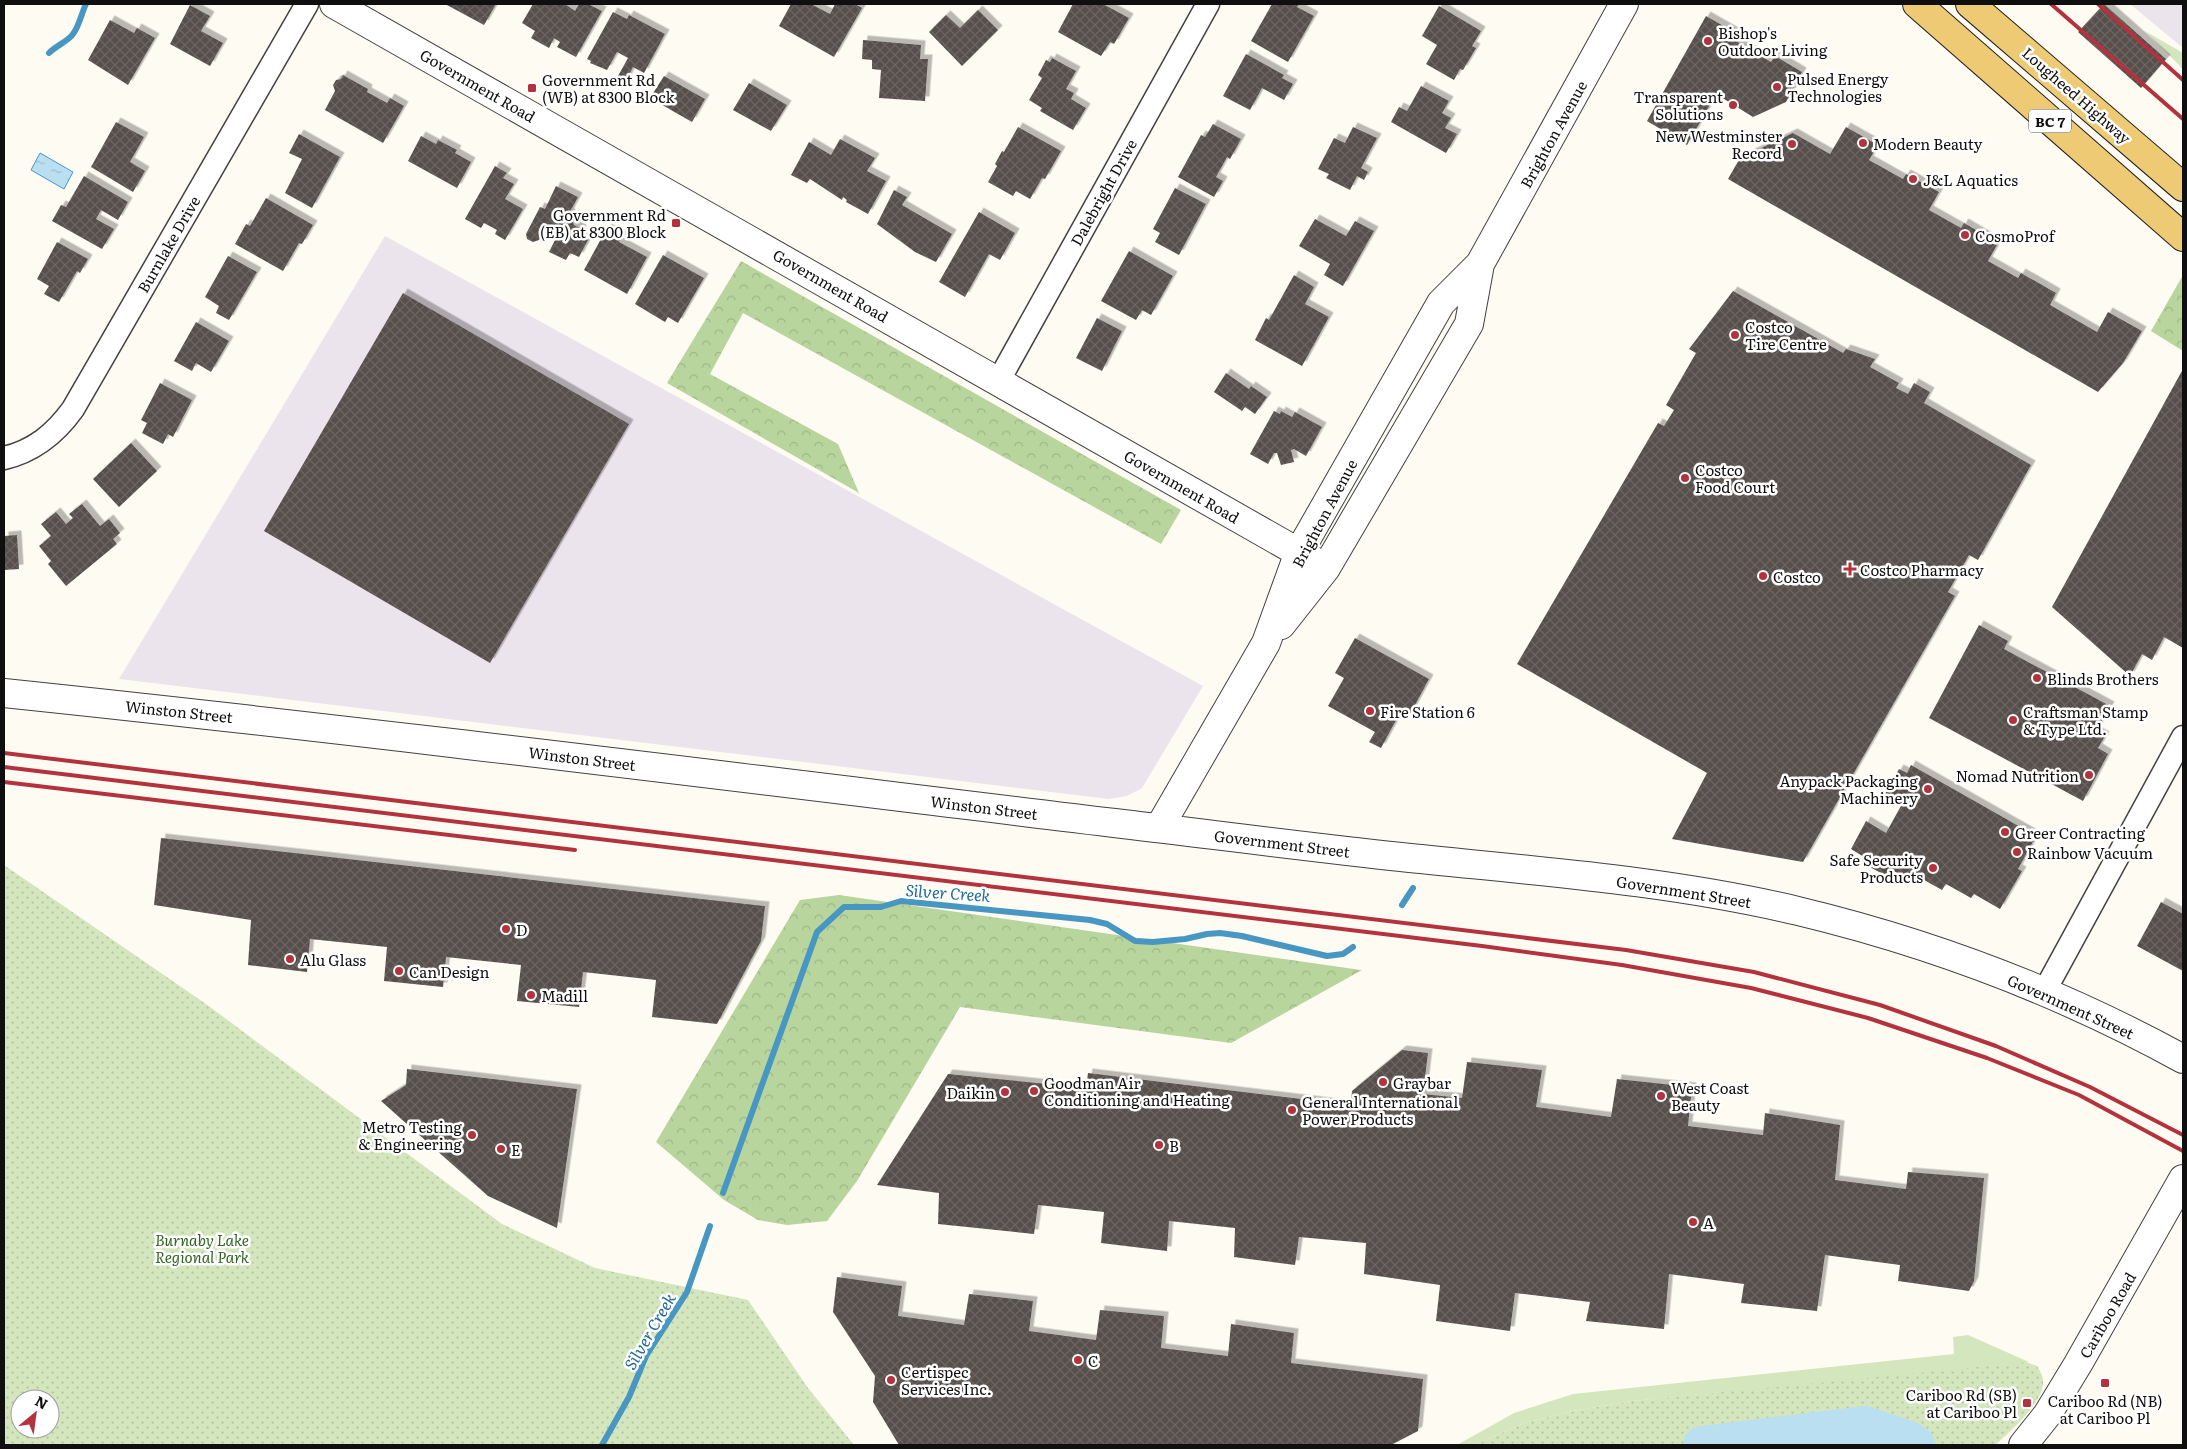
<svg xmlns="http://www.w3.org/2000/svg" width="2187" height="1449" font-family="Literata,serif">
  <defs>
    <pattern id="grass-tufts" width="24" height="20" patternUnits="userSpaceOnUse" patternTransform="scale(1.25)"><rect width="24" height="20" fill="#d4e6bd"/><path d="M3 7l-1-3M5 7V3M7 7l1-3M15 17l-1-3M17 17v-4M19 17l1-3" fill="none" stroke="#b5c4a1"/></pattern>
    <pattern id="forest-crowns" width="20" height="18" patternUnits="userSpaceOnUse" patternTransform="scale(1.25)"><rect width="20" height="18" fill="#b9d59e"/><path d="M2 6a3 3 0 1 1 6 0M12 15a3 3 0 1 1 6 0" fill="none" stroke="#9eb687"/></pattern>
    <pattern id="park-dots" width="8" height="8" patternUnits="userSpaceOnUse" patternTransform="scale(1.25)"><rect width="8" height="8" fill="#d4e6bd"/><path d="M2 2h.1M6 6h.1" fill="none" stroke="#b5c4a1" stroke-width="1.8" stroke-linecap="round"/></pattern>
    <pattern id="water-ripples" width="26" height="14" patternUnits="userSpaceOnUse" patternTransform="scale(1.25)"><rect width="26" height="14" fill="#badff1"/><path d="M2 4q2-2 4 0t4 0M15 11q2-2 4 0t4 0" fill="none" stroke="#9fbecd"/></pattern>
    <pattern id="building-cross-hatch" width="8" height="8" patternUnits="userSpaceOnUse" patternTransform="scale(1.25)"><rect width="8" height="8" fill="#57504c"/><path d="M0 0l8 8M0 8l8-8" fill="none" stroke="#6a6561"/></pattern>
    <filter id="shadow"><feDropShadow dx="4.5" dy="-4.5" stdDeviation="0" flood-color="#0004"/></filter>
  </defs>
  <rect width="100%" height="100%" fill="#fefbf2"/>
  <path fill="#ebe4ec" d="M 2130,4 L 2183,4 L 2183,48 Z
    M 385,236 L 1203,686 L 1142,788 L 1127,796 L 1109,799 L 119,679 Z"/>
  <path fill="url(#grass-tufts)" d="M 2145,31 L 2183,53 L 2183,69 Z"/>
  <path fill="url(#forest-crowns)" d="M 741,261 L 1181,510 L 1161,544 L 743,313 L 710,374 L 838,444 L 859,493 L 667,383 Z
    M 2183,275 L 2183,351 L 2151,331 Z
    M 839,895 L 1361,970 L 1362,970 L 1231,1043 L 960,1007 L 857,1181 L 827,1221 L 787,1225 L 758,1220 L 724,1200 L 656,1142 L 800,900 Z"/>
  <path fill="url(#park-dots)" fill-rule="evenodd" d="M 4,865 L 206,1004 L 502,1224 L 595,1268 L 748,1300 L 808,1388 L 854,1445 L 4,1445 ZM 20,1399 L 50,1399 L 50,1429 L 20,1429 Z
    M 2023,1361 L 2037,1366 C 2039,1370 2043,1375 2043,1380 C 2046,1400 2009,1433 1995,1445 L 1474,1445 L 1524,1423 L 1573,1411 L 1632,1401 Z"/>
  <path fill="#d4e6bd" d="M 1968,1335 L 2029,1362 L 1632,1401 L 1573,1411 L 1524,1423 L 1474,1445 L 1457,1445 L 1514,1413 L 1573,1394 L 1954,1354 L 1953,1337 Z"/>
  <path fill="url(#water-ripples)" stroke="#4797c2" d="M 40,153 L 73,172 L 64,189 L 31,170 Z"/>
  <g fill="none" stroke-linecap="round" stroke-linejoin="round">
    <path stroke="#4797c2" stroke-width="6" d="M 49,53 C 55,47 62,44 68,39 C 78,32 81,14 86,4
      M 1402,905 L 1413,888
      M 723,1193 L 817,932 L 844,907 L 881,907 L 901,901 L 1090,920 L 1107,924 L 1135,941 L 1153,942 L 1185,939 L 1207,934 L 1220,933 L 1242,936 L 1327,956 L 1343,954 L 1353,947
      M 602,1445 L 629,1397 L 646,1356 L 687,1292 L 710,1226"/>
    <path stroke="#badff1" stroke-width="38" d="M 1702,1445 L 1865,1425 L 1909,1440 L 1916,1445"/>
  </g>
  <path fill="url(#building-cross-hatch)" filter="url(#shadow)" d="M 445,4 L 496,4 L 484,25 Z
    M 533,4 L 565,4 L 575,11 L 579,4 L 588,4 L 602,11 L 576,57 L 557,47 L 560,42 L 554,38 L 549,48 L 531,38 L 535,31 L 522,23 Z
    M 791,4 L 811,4 L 830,14 L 835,4 L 855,4 L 862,8 L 834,57 L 779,26 Z
    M 1073,4 L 1103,4 L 1129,18 L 1114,44 L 1110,42 L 1101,56 L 1058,32 Z
    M 1272,4 L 1299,4 L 1297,7 L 1314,16 L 1288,62 L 1251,41 Z
    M 2104,4 L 2166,59 L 2141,88 L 2078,32 Z
    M 190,5 L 210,16 L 201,31 L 223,43 L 210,66 L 170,44 Z
    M 1439,6 L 1481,31 L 1472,46 L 1476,48 L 1463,70 L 1460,69 L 1454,80 L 1426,64 L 1437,45 L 1422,36 Z
    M 978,10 L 998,30 L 962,66 L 929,32 L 946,15 L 960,28 Z
    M 613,12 L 627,19 L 629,15 L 665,34 L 644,73 L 633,67 L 626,81 L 618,76 L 628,58 L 617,52 L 607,70 L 590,63 L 591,61 L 587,59 Z
    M 1706,16 L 1734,32 L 1731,38 L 1771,62 L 1775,56 L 1802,72 L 1786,102 L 1753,117 L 1716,94 L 1687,145 L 1647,121 Z
    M 110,20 L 134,33 L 137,28 L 155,38 L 128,85 L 88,60 Z
    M 863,40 L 921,45 L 920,59 L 928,59 L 925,101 L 879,98 L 881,70 L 872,69 L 872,60 L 862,59 Z
    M 1246,54 L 1284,75 L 1282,78 L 1293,84 L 1284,100 L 1262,88 L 1250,110 L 1223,96 Z
    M 1052,58 L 1076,71 L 1066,89 L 1074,93 L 1071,99 L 1086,108 L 1073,130 L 1040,111 L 1042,108 L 1029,100 L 1042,78 L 1038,75 L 1046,60 L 1050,62 Z
    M 343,75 L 368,89 L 367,92 L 387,103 L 390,98 L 404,106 L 383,143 L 325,110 L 335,91 L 333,85 L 336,80 L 341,79 Z
    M 664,76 L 705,99 L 692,122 L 650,98 Z
    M 749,83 L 787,105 L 771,131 L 733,110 Z
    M 1421,86 L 1449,101 L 1442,113 L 1451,118 L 1445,128 L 1457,134 L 1446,153 L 1391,122 L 1399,107 L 1407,111 Z
    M 116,122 L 144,137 L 130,162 L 145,171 L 133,192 L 91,167 Z
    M 1213,124 L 1241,139 L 1230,159 L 1227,157 L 1216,177 L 1223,181 L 1214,197 L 1178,177 L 1201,135 L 1205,137 Z
    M 1018,127 L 1061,151 L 1045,179 L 1042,178 L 1030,199 L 1016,191 L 1013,196 L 988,182 L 997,166 L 995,164 L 1002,151 L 1004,152 Z
    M 1353,127 L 1377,138 L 1361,168 L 1368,172 L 1364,180 L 1357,176 L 1350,190 L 1326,178 L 1329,174 L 1318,169 L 1334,138 L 1345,143 Z
    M 1846,127 L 1878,145 L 1869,160 L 1903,179 L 1906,174 L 1939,192 L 1929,210 L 1961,228 L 1964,223 L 1998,243 L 1988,261 L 2018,278 L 2021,273 L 2056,293 L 2050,305 L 2097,332 L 2108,312 L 2142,331 L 2123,363 L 2098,392 L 1728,179 L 1740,158 L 1793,133 L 1830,154 Z
    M 299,134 L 340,157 L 312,208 L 285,193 L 302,159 L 289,153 Z
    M 421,136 L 436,144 L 438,140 L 457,150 L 455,153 L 471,162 L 457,188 L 408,161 Z
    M 840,139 L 875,158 L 867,171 L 886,181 L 868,214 L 846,202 L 847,200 L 843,197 L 842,200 L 810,179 L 807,183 L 791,175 L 809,142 L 831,155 Z
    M 495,166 L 507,173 L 503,178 L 514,184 L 505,199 L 523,209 L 505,240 L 495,234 L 497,230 L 484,223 L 481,228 L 465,219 Z
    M 84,176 L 128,202 L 118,220 L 101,210 L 96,219 L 114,229 L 102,249 L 52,221 L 61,205 L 66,207 Z
    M 556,186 L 578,197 L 570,212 L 574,225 L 582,229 L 579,235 L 588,240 L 579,257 L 570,253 L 566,260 L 549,252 L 555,240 L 542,234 L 539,240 L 533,242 L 527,239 L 526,234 L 540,207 L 545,209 Z
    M 1175,188 L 1206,204 L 1179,255 L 1155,242 L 1160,233 L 1153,229 Z
    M 894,190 L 907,197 L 902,205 L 952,234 L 936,262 L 915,252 L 877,224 Z
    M 266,198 L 313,225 L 302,244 L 299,243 L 283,271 L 235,244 L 246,224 L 250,226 Z
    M 979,212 L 1015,233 L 1000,260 L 989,254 L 965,297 L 939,282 Z
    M 1315,219 L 1346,236 L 1355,221 L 1374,231 L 1343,286 L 1324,275 L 1330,264 L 1299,246 Z
    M 607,228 L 622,236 L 619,242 L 647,257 L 627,294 L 584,270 Z
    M 57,242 L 88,259 L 80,273 L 77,271 L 59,302 L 44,294 L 49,286 L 37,279 Z
    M 1129,251 L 1173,276 L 1151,315 L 1142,310 L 1136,320 L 1101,301 Z
    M 663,255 L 704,278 L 678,323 L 668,317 L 665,322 L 635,304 Z
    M 228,256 L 257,272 L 229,320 L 216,313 L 219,306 L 205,297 Z
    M 1294,275 L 1314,287 L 1305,304 L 1329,317 L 1302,366 L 1255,340 L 1266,318 L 1269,320 Z
    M 1733,291 L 1843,353 L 1846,349 L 1875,359 L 1870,367 L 1899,383 L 1896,388 L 1908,394 L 1914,383 L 1930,392 L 1924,403 L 2031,465 L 1978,560 L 1969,555 L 1948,592 L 1955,596 L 1803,862 L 1672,839 L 1707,773 L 1517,664 L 1658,423 L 1664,426 L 1674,410 L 1666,405 L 1696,353 L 1689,349 Z
    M 403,293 L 629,424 L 490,663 L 264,531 Z
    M 1097,318 L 1122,331 L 1102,371 L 1076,358 Z
    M 196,322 L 229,341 L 211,372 L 196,363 L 192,371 L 174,361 Z
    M 2183,369 L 2183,648 L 2164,637 L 2152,660 L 2142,654 L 2130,676 L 2052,607 Z
    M 1226,373 L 1249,389 L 1251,386 L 1267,397 L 1255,414 L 1245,407 L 1242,411 L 1214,392 Z
    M 160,383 L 192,400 L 173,437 L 168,434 L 163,444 L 142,433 L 147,423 L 141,420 Z
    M 1274,411 L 1280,414 L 1281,411 L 1292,417 L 1295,412 L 1322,427 L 1306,456 L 1294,449 L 1291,450 L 1294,462 L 1281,465 L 1277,453 L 1274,453 L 1268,464 L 1250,454 Z
    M 131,443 L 157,471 L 119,507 L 93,479 Z
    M 82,504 L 100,526 L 109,519 L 120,533 L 113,539 L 117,544 L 66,586 L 48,564 L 51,561 L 39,546 L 51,536 L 41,524 L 56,512 L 66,524 L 73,518 L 69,514 Z
    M 17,535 L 19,569 L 4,570 L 4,536 Z
    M 1979,625 L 2008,641 L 2004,649 L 2110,706 L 2096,731 L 2105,736 L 2098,748 L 2108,754 L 2083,801 L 1929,718 Z
    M 1355,638 L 1429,679 L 1409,716 L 1401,711 L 1381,748 L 1369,742 L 1375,732 L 1328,706 L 1344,678 L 1335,673 Z
    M 1911,765 L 2036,836 L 2018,869 L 2022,871 L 2000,909 L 1974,894 L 1971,898 L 1946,884 L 1942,890 L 1917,876 L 1914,883 L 1892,870 L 1888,877 L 1861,862 L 1864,857 L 1851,849 L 1866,821 L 1886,833 L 1902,804 L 1885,794 L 1899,769 L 1907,773 Z
    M 161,838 L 765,906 L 761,941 L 717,1024 L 652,1017 L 656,980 L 583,972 L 579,1007 L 517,1001 L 521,965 L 446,957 L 443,987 L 384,981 L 387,947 L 310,939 L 307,972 L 248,965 L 251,920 L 154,905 Z
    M 2161,902 L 2183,914 L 2183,971 L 2137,946 Z
    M 1402,1050 L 1428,1053 L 1423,1094 L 1462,1098 L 1467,1062 L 1542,1070 L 1536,1107 L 1611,1117 L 1617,1079 L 1692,1087 L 1688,1126 L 1763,1135 L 1765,1113 L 1840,1125 L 1835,1180 L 1906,1189 L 1908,1172 L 1984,1178 L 1974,1281 L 1969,1291 L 1898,1281 L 1900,1265 L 1825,1255 L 1817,1311 L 1741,1303 L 1744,1284 L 1669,1274 L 1664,1329 L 1586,1321 L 1590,1302 L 1515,1293 L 1510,1331 L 1436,1321 L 1440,1285 L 1364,1274 L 1366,1243 L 1299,1237 L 1295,1265 L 1234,1257 L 1235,1228 L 1169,1221 L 1167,1251 L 1101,1243 L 1104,1212 L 1038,1205 L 1034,1234 L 938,1224 L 939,1193 L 877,1185 L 948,1074 L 1086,1088 L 1088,1073 L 1351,1105 L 1352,1091 Z
    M 407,1069 L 577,1089 L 557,1228 L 488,1196 L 381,1101 L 406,1085 Z
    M 837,1277 L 902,1286 L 898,1316 L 964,1325 L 969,1294 L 1033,1301 L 1029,1331 L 1096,1340 L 1100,1310 L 1164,1316 L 1161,1348 L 1228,1356 L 1231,1324 L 1294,1333 L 1291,1363 L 1423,1379 L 1418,1431 L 1391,1445 L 899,1445 L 873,1402 L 875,1376 L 833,1312 Z"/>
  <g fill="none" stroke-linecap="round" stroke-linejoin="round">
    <g stroke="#424242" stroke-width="25">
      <path id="minor" d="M 999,380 L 1208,4
        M 4,458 C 34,451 55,434 73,409 L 307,4
        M 2044,992 L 2183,737"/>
    </g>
    <g stroke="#424242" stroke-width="30">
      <path id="tertiary" d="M 334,4 L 1326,568
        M 1281,625 L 1326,568 L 1469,324 L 1480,264
        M 4,693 C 377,732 750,779 1123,824 C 1216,835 1308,847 1401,857 C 1533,871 1668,880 1798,911 C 1931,943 2063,993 2183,1059
        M 1159,828 L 1266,643 L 1299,552 L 1441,303 L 1480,264 L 1624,4
        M 2023,1445 L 2047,1415 L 2078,1364 L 2183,1179"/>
    </g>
    <g stroke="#202020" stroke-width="30">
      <path id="primary" d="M 1917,4 L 2183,237
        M 1970,4 L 2183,187"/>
    </g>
    <use href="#minor" stroke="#fff" stroke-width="22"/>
    <use href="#tertiary" stroke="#fff" stroke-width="28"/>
    <use href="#primary" stroke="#edca73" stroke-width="28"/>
    <path stroke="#b4323e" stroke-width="4" d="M 2051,4 L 2183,119
      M 2098,4 L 2183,80
      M 4,753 L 1626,950 L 1754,972 L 1880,1005 L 1996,1046 L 2090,1087 L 2183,1135
      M 4,767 L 1482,946 L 1622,965 L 1751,988 L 1868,1018 L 1987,1058 L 2079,1095 L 2183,1151
      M 4,782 L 575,850"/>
  </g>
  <g fill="#b4323e" stroke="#fff" stroke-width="2">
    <circle cx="1708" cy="41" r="5"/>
    <circle cx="1777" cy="87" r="5"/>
    <rect x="527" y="83" width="10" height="10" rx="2.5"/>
    <circle cx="1733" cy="105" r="5"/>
    <circle cx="1863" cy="143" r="5"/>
    <circle cx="1792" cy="144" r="5"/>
    <circle cx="1913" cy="179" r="5"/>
    <rect x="671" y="218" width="10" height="10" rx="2.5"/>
    <circle cx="1965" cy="235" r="5"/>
    <circle cx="1735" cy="335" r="5"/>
    <circle cx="1685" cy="478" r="5"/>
    <path d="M1847.5 561.5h5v5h5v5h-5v5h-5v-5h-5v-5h5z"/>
    <circle cx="1763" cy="576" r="5"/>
    <circle cx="2037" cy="678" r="5"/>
    <circle cx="1370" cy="711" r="5"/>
    <circle cx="2013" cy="720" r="5"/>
    <circle cx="2089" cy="775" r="5"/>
    <circle cx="1928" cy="789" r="5"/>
    <circle cx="2005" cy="832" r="5"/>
    <circle cx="2017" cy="852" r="5"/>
    <circle cx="1933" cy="868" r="5"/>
    <circle cx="506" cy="929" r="5"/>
    <circle cx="290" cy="959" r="5"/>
    <circle cx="399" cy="971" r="5"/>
    <circle cx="531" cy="995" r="5"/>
    <circle cx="1383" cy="1082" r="5"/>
    <circle cx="1034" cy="1091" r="5"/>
    <circle cx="1005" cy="1092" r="5"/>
    <circle cx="1661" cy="1096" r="5"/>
    <circle cx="1292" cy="1110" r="5"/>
    <circle cx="472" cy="1135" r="5"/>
    <circle cx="1159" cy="1145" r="5"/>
    <circle cx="501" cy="1149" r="5"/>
    <circle cx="1693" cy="1222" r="5"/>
    <circle cx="1078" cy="1360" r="5"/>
    <circle cx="891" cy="1380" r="5"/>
    <rect x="2100" y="1378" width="10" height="10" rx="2.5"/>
    <rect x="2022" y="1398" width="10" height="10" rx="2.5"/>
  </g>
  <g text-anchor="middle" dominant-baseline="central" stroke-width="5" stroke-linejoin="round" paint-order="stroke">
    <rect fill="#fff" stroke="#575757" stroke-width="1" x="2029" y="109.5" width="42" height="23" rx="4"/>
    <g font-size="14" font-weight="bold" fill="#0f0f0f">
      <text x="2050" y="121">BC 7</text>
    </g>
    <g font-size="15" fill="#0f0f0f" stroke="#fff" text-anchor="start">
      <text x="1718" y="32">Bishop's<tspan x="1718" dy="17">Outdoor Living</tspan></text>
      <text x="1787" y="78">Pulsed Energy<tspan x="1787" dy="17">Technologies</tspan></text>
      <text x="542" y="79">Government Rd<tspan x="542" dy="17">(WB) at 8300 Block</tspan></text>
      <text x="1723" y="96" text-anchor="end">Transparent<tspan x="1723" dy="17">Solutions</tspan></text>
      <text x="1782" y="135" text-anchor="end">New Westminster<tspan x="1782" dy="17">Record</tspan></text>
      <text x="1873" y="143">Modern Beauty</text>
      <text x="1923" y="179">J&amp;L Aquatics</text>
      <text x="666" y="214" text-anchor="end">Government Rd<tspan x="666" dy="17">(EB) at 8300 Block</tspan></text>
      <text x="1975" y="235">CosmoProf</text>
      <text x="1745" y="326">Costco<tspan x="1745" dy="17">Tire Centre</tspan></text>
      <text x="1695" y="469">Costco<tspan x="1695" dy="17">Food Court</tspan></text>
      <text x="1860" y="569">Costco Pharmacy</text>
      <text x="1773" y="576">Costco</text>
      <text x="2047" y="678">Blinds Brothers</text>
      <text x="1380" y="711">Fire Station 6</text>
      <text x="2023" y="711">Craftsman Stamp<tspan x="2023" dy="17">&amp; Type Ltd.</tspan></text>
      <text x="2079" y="775" text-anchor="end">Nomad Nutrition</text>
      <text x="1918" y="780" text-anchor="end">Anypack Packaging<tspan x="1918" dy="17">Machinery</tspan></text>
      <text x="2015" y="832">Greer Contracting</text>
      <text x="2027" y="852">Rainbow Vacuum</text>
      <text x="1923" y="859" text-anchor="end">Safe Security<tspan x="1923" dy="17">Products</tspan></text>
      <text x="516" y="929">D</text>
      <text x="300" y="959">Alu Glass</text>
      <text x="409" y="971">Can Design</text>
      <text x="541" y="995">Madill</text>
      <text x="1044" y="1082">Goodman Air<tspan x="1044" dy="17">Conditioning and Heating</tspan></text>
      <text x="1393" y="1082">Graybar</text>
      <text x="1671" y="1087">West Coast<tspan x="1671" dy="17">Beauty</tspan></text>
      <text x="995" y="1092" text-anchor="end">Daikin</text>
      <text x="1302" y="1101">General International<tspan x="1302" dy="17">Power Products</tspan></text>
      <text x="462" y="1126" text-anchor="end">Metro Testing<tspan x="462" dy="17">&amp; Engineering</tspan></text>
      <text x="1169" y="1145">B</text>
      <text x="511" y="1149">E</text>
      <text x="1703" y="1222">A</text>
      <text x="1088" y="1360">C</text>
      <text x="901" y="1371">Certispec<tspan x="901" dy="17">Services Inc.</tspan></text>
      <text x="2017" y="1394" text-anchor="end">Cariboo Rd (SB)<tspan x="2017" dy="17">at Cariboo Pl</tspan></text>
      <text x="2105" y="1400" text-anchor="middle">Cariboo Rd (NB)<tspan x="2105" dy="17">at Cariboo Pl</tspan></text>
    </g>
    <g font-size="15" fill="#0f0f0f" stroke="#fff">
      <text transform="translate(478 85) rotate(30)">Government Road</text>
      <text transform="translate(2077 95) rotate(41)">Lougheed Highway</text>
      <text transform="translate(1553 134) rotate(-61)">Brighton Avenue</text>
      <text transform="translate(1103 192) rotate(-61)">Dalebright Drive</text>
      <text transform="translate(168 244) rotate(-60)">Burnlake Drive</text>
      <text transform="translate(831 285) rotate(30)">Government Road</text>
      <text transform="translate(1182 486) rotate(30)">Government Road</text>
      <text transform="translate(1324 513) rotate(-62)">Brighton Avenue</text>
      <text transform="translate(179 711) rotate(6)">Winston Street</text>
      <text transform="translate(582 758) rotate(7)">Winston Street</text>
      <text transform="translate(984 807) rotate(7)">Winston Street</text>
      <text transform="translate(1282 843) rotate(7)">Government Street</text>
      <text transform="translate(1684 891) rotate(9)">Government Street</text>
      <text transform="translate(2071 1006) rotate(24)">Government Street</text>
      <text transform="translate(2107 1315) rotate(-60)">Cariboo Road</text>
    </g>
    <g font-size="15" font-style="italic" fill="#346224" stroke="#fff">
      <text x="202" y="1239">Burnaby Lake<tspan x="202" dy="17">Regional Park</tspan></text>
    </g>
    <g font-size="16" font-style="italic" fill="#226997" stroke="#fff">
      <text transform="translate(948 892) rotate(4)">Silver Creek</text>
      <text transform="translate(649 1331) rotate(-60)">Silver Creek</text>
    </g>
  </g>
  <rect width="2187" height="1449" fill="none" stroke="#0f0f0f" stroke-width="10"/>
  <g transform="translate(35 1414) rotate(29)"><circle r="24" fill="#ffffff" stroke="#9f9f9f"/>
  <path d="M0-4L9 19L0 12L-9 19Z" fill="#b4323e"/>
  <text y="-8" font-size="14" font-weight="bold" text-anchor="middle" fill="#0f0f0f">N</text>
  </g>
</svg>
